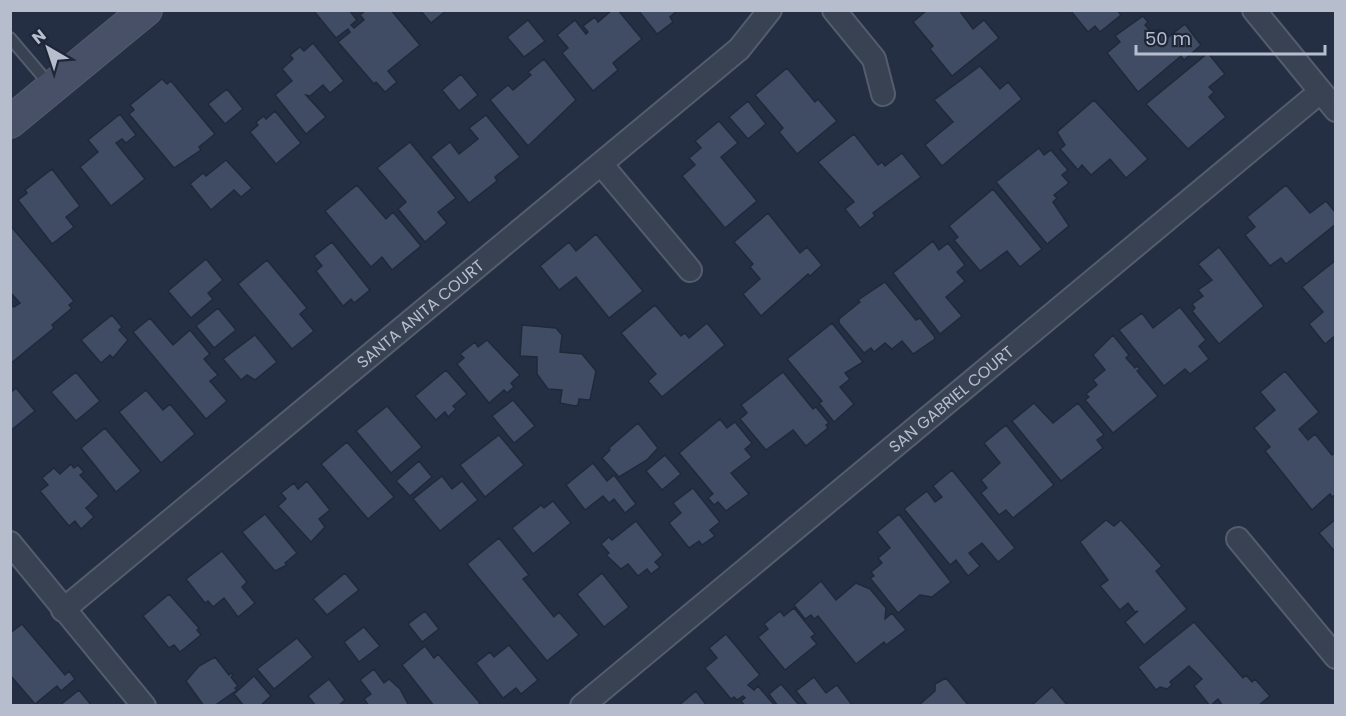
<svg xmlns="http://www.w3.org/2000/svg" width="1346" height="716" font-family="Poppins,sans-serif">
  <rect width="100%" height="100%" fill="#252f44"/>
  <path fill="#404c64" stroke="#20293a" stroke-width="1.5" d="M 313,10 L 349,10 L 357,20 L 351,25 L 354,28 L 364,20 L 360,15 L 366,10 L 391,10 L 420,45 L 388,71 L 397,82 L 385,92 L 376,82 L 374,84 L 338,42 L 350,32 L 348,29 L 336,38 Z
    M 420,10 L 447,10 L 431,23 Z
    M 612,10 L 618,10 L 642,39 L 613,63 L 618,70 L 593,91 L 562,53 L 568,48 L 557,35 L 575,20 L 586,34 L 588,32 L 583,26 L 595,17 L 598,22 Z
    M 638,10 L 678,10 L 670,17 L 673,22 L 657,34 Z
    M 927,10 L 959,10 L 973,29 L 984,20 L 999,38 L 952,76 L 930,49 L 933,46 L 913,22 Z
    M 1070,10 L 1117,10 L 1121,15 L 1100,32 L 1095,26 L 1088,32 Z
    M 1143,16 L 1148,22 L 1145,25 L 1153,34 L 1159,29 L 1166,39 L 1185,24 L 1201,45 L 1184,60 L 1181,56 L 1138,92 L 1107,53 L 1120,42 L 1115,36 Z
    M 528,20 L 545,41 L 524,57 L 507,37 Z
    M 313,43 L 344,81 L 330,93 L 323,85 L 310,96 L 306,95 L 326,117 L 306,134 L 275,95 L 292,81 L 282,69 L 293,59 L 290,55 L 300,47 L 304,51 Z
    M 1208,53 L 1225,74 L 1209,87 L 1214,92 L 1209,97 L 1226,117 L 1188,149 L 1146,104 Z
    M 544,59 L 576,100 L 528,146 L 490,100 L 508,85 L 513,90 L 531,75 L 528,72 Z
    M 980,66 L 1000,89 L 1008,82 L 1022,99 L 942,166 L 925,145 L 953,122 L 934,100 Z
    M 787,68 L 815,102 L 818,99 L 837,121 L 797,154 L 779,132 L 783,128 L 755,95 Z
    M 461,74 L 478,95 L 459,111 L 442,90 Z
    M 162,79 L 167,84 L 171,81 L 215,134 L 199,147 L 201,150 L 174,168 L 129,114 L 134,110 L 130,105 Z
    M 227,89 L 243,109 L 225,124 L 208,104 Z
    M 1094,100 L 1148,159 L 1126,178 L 1110,159 L 1091,175 L 1082,165 L 1078,170 L 1060,149 L 1065,145 L 1057,132 Z
    M 748,101 L 766,124 L 748,139 L 729,117 Z
    M 275,111 L 301,143 L 276,164 L 250,132 L 258,125 L 256,122 L 264,116 L 266,119 Z
    M 120,114 L 136,135 L 126,143 L 122,139 L 116,143 L 145,179 L 111,206 L 80,167 L 98,152 L 88,140 Z
    M 486,115 L 520,157 L 495,177 L 497,181 L 469,203 L 431,157 L 450,142 L 459,154 L 478,139 L 469,128 Z
    M 719,121 L 738,143 L 721,157 L 757,201 L 725,228 L 682,176 L 695,165 L 689,158 L 701,148 L 695,141 Z
    M 854,134 L 878,165 L 882,162 L 885,166 L 902,153 L 921,177 L 873,213 L 875,216 L 860,228 L 845,209 L 854,202 L 818,162 Z
    M 410,142 L 456,198 L 438,212 L 447,223 L 425,242 L 398,209 L 406,202 L 377,168 Z
    M 1039,148 L 1044,155 L 1051,150 L 1068,170 L 1062,175 L 1069,183 L 1054,195 L 1057,198 L 1053,202 L 1069,226 L 1047,244 L 996,182 Z
    M 226,160 L 252,188 L 241,197 L 234,190 L 211,210 L 190,184 L 203,173 L 206,176 Z
    M 52,169 L 80,206 L 66,217 L 74,227 L 52,244 L 18,200 L 27,193 L 25,190 Z
    M 357,185 L 386,219 L 393,212 L 421,246 L 392,270 L 382,257 L 371,267 L 325,211 Z
    M 1286,185 L 1310,213 L 1326,201 L 1336,213 L 1336,224 L 1286,264 L 1281,258 L 1270,266 L 1245,235 L 1255,227 L 1247,217 Z
    M 993,189 L 1042,249 L 1020,267 L 1007,251 L 980,271 L 954,240 L 958,237 L 949,226 Z
    M 768,213 L 800,253 L 807,247 L 822,265 L 810,276 L 808,274 L 761,316 L 743,294 L 760,279 L 750,267 L 753,264 L 734,242 Z
    M 10,225 L 74,301 L 69,305 L 72,308 L 52,325 L 54,328 L 10,364 L 10,305 L 14,307 L 20,303 L 10,292 Z
    M 596,234 L 643,291 L 609,318 L 576,277 L 559,290 L 540,266 L 569,242 L 576,251 Z
    M 933,241 L 939,250 L 948,243 L 965,265 L 957,272 L 965,281 L 946,297 L 962,316 L 940,334 L 893,273 Z
    M 332,242 L 370,290 L 354,303 L 351,299 L 343,306 L 316,271 L 322,266 L 314,256 Z
    M 1219,247 L 1264,306 L 1219,344 L 1192,311 L 1195,308 L 1192,304 L 1203,296 L 1198,290 L 1212,280 L 1198,264 Z
    M 206,259 L 223,280 L 208,293 L 213,299 L 191,318 L 168,291 Z
    M 267,260 L 307,308 L 300,314 L 314,331 L 292,349 L 238,284 Z
    M 1336,260 L 1336,335 L 1325,344 L 1309,324 L 1323,312 L 1302,287 Z
    M 885,282 L 916,320 L 920,318 L 934,336 L 935,339 L 913,354 L 902,341 L 892,349 L 885,343 L 874,352 L 871,348 L 864,353 L 839,323 L 839,319 L 860,302 L 858,300 Z
    M 655,305 L 681,336 L 685,333 L 689,338 L 707,323 L 725,345 L 662,397 L 648,381 L 656,374 L 621,333 Z
    M 1180,307 L 1206,340 L 1199,346 L 1209,359 L 1190,374 L 1185,369 L 1164,386 L 1119,330 L 1142,313 L 1153,328 Z
    M 218,308 L 236,330 L 214,348 L 196,326 Z
    M 112,315 L 122,327 L 119,330 L 128,340 L 113,358 L 110,355 L 101,363 L 81,340 Z
    M 150,318 L 173,345 L 190,330 L 210,354 L 204,359 L 218,375 L 210,381 L 227,401 L 206,419 L 133,332 Z
    M 832,323 L 863,362 L 845,373 L 850,379 L 840,387 L 854,404 L 834,422 L 819,403 L 822,401 L 787,359 Z
    M 522,325 L 556,328 L 562,335 L 560,352 L 582,354 L 596,371 L 590,400 L 579,399 L 578,405 L 575,406 L 560,403 L 562,390 L 548,389 L 537,374 L 537,357 L 520,356 Z
    M 255,335 L 277,362 L 255,380 L 247,375 L 241,380 L 223,359 Z
    M 1113,335 L 1129,355 L 1126,358 L 1135,368 L 1137,366 L 1140,369 L 1137,371 L 1158,396 L 1113,433 L 1085,400 L 1089,397 L 1086,394 L 1097,385 L 1093,380 L 1105,370 L 1093,355 Z
    M 487,340 L 520,375 L 511,383 L 514,387 L 507,393 L 504,390 L 489,403 L 457,364 L 464,358 L 460,354 L 475,342 L 478,347 Z
    M 446,370 L 467,394 L 453,406 L 456,409 L 448,417 L 445,412 L 436,420 L 415,396 Z
    M 1285,371 L 1319,412 L 1299,429 L 1308,440 L 1315,434 L 1332,455 L 1336,452 L 1336,494 L 1332,497 L 1330,494 L 1312,510 L 1265,451 L 1270,447 L 1254,428 L 1275,410 L 1260,392 Z
    M 76,372 L 100,401 L 76,421 L 51,392 Z
    M 783,372 L 813,409 L 816,407 L 829,423 L 826,425 L 828,428 L 806,446 L 793,430 L 766,450 L 740,419 L 747,413 L 741,405 Z
    M 16,388 L 35,411 L 10,431 L 10,393 Z
    M 146,390 L 163,410 L 170,404 L 195,434 L 161,463 L 119,412 Z
    M 513,400 L 535,426 L 514,443 L 492,416 Z
    M 1034,403 L 1053,423 L 1078,403 L 1104,435 L 1097,440 L 1103,448 L 1061,481 L 1012,421 Z
    M 387,406 L 422,447 L 391,473 L 356,431 Z
    M 720,419 L 727,428 L 735,422 L 752,443 L 745,449 L 752,457 L 731,473 L 749,494 L 726,511 L 718,502 L 714,505 L 708,498 L 713,494 L 679,453 Z
    M 638,423 L 658,448 L 647,460 L 619,477 L 602,458 L 610,450 L 609,448 Z
    M 1006,425 L 1054,485 L 1013,518 L 1006,510 L 999,515 L 981,493 L 987,488 L 981,480 L 1000,463 L 984,443 Z
    M 105,428 L 141,471 L 116,492 L 81,448 Z
    M 499,435 L 524,465 L 485,497 L 460,465 Z
    M 347,442 L 394,497 L 368,519 L 321,464 Z
    M 665,455 L 681,474 L 662,490 L 646,471 Z
    M 419,461 L 432,477 L 410,496 L 396,481 Z
    M 593,463 L 607,481 L 614,475 L 636,504 L 625,513 L 614,499 L 609,503 L 603,496 L 585,510 L 566,485 Z
    M 71,464 L 74,468 L 78,465 L 84,472 L 80,475 L 99,496 L 86,508 L 94,517 L 81,529 L 75,521 L 69,526 L 40,491 L 48,485 L 42,478 L 54,468 L 60,474 Z
    M 952,470 L 1015,548 L 998,562 L 982,543 L 969,553 L 980,566 L 968,576 L 956,560 L 950,565 L 904,509 L 927,491 L 935,502 L 942,497 L 933,486 Z
    M 442,476 L 452,489 L 462,481 L 478,500 L 440,531 L 413,499 Z
    M 307,481 L 330,510 L 319,519 L 325,527 L 311,542 L 278,506 L 286,499 L 281,493 L 294,483 L 298,489 Z
    M 693,488 L 720,522 L 710,530 L 715,536 L 702,545 L 699,541 L 689,548 L 669,523 L 681,513 L 673,503 Z
    M 553,501 L 571,523 L 533,554 L 512,528 L 541,505 L 544,508 Z
    M 265,514 L 297,553 L 285,563 L 287,565 L 275,571 L 242,532 Z
    M 899,514 L 951,582 L 932,597 L 920,595 L 898,613 L 870,578 L 874,576 L 871,572 L 882,563 L 878,558 L 890,548 L 877,532 Z
    M 1336,519 L 1336,553 L 1319,533 Z
    M 1106,520 L 1114,526 L 1121,520 L 1134,534 L 1162,566 L 1156,571 L 1187,609 L 1144,645 L 1125,622 L 1138,611 L 1135,612 L 1128,603 L 1120,610 L 1100,586 L 1108,580 L 1080,542 Z
    M 636,521 L 663,555 L 655,562 L 660,567 L 651,574 L 647,569 L 638,576 L 628,564 L 621,569 L 606,555 L 609,553 L 601,544 L 609,537 L 612,540 Z
    M 499,538 L 529,575 L 523,579 L 554,617 L 559,612 L 579,635 L 547,661 L 467,564 Z
    M 222,551 L 247,582 L 242,587 L 255,603 L 238,617 L 224,598 L 213,607 L 208,601 L 205,603 L 186,579 Z
    M 345,573 L 359,590 L 327,615 L 313,599 Z
    M 602,573 L 629,607 L 604,627 L 577,594 Z
    M 821,581 L 836,600 L 856,583 L 870,589 L 886,608 L 885,619 L 892,613 L 906,630 L 886,645 L 884,642 L 856,664 L 818,616 L 814,619 L 811,615 L 805,619 L 794,605 Z
    M 169,594 L 199,628 L 197,630 L 201,635 L 180,652 L 174,645 L 169,648 L 143,616 Z
    M 794,608 L 815,634 L 811,637 L 817,644 L 785,670 L 758,637 L 768,629 L 764,624 L 780,611 L 784,616 Z
    M 425,611 L 439,629 L 422,642 L 408,624 Z
    M 1194,622 L 1243,678 L 1246,675 L 1252,682 L 1255,679 L 1270,696 L 1258,706 L 1223,706 L 1218,699 L 1210,706 L 1194,686 L 1202,679 L 1189,666 L 1170,682 L 1172,685 L 1167,689 L 1160,687 L 1156,690 L 1138,667 Z
    M 22,624 L 65,675 L 69,671 L 75,679 L 61,691 L 57,686 L 35,704 L 10,675 L 10,633 Z
    M 364,627 L 380,646 L 359,662 L 344,642 Z
    M 726,634 L 760,675 L 748,685 L 754,690 L 758,686 L 775,706 L 745,706 L 741,701 L 745,698 L 743,696 L 737,700 L 734,697 L 731,699 L 705,668 L 717,658 L 709,648 Z
    M 297,638 L 313,657 L 274,689 L 257,669 Z
    M 509,645 L 538,680 L 521,694 L 516,688 L 503,698 L 476,663 L 490,652 L 494,657 Z
    M 425,646 L 434,658 L 438,654 L 480,703 L 477,706 L 434,706 L 402,665 Z
    M 215,657 L 229,675 L 231,673 L 233,675 L 231,677 L 238,686 L 235,688 L 237,690 L 214,706 L 204,706 L 186,681 L 199,666 Z
    M 374,669 L 384,683 L 389,679 L 400,689 L 409,706 L 369,706 L 364,699 L 371,694 L 360,680 Z
    M 254,676 L 271,696 L 260,706 L 244,706 L 234,694 Z
    M 814,677 L 826,693 L 837,685 L 853,706 L 808,706 L 796,691 Z
    M 946,678 L 969,706 L 918,706 L 935,691 L 935,684 Z
    M 329,679 L 345,700 L 338,706 L 316,706 L 308,696 Z
    M 781,684 L 800,706 L 778,706 L 769,694 Z
    M 1052,687 L 1068,706 L 1031,706 Z
    M 79,690 L 92,706 L 59,706 Z
    M 696,691 L 707,706 L 678,706 Z"/>
  <g fill="none" stroke-linecap="round" stroke-linejoin="round">
    <g stroke="#545d6d" stroke-width="14">
      <path id="lane" d="M 10,38 L 50,85"/>
    </g>
    <g stroke="#545d6d" stroke-width="26">
      <g id="street">
        <path d="M 834,10 L 874,59 L 883,94"/>
        <path d="M 1254,10 L 1336,110"/>
        <path d="M 601,164 L 690,270"/>
        <path d="M 1238,539 L 1336,657"/>
        <path d="M 10,543 L 144,706"/>
        <path id="s1" d="M 63,610 L 739,49 L 770,10"/>
        <path id="s2" d="M 582,706 L 1320,92"/>
      </g>
    </g>
    <g stroke="#545d6d" stroke-width="34">
      <path id="secondary" d="M 10,122 L 146,10"/>
    </g>
    <use href="#lane" stroke="#394253" stroke-width="10"/>
    <use href="#street" stroke="#394253" stroke-width="22"/>
    <use href="#secondary" stroke="#475066" stroke-width="32"/>
  </g>
  <g text-anchor="middle" dominant-baseline="central" stroke-width="5" stroke-linejoin="round" paint-order="stroke">
    <g font-size="16" fill="#b6bdcd" stroke="#1e2738">
      <text stroke="none"><textPath href="#s1" startOffset="464">SANTA ANITA COURT</textPath></text>
      <text stroke="none"><textPath href="#s2" startOffset="480">SAN GABRIEL COURT</textPath></text>
    </g>
  </g>
  <rect width="1346" height="716" fill="none" stroke="#b6bdcd" stroke-width="24"/>
  <g transform="translate(48 48) rotate(321)" stroke="#1e2738" stroke-width="4.5" paint-order="stroke">
  <path d="M0-4.5L10 22L0 15L-10 22Z" fill="#b6bdcd"/>
  <text y="-9" font-size="16" font-weight="bold" text-anchor="middle" fill="#b6bdcd">N</text>
  </g>
  <path d="M1136 45v9h189v-9" fill="none" stroke="#b6bdcd" stroke-width="3"/>
  <text x="1145" y="45" font-size="18" fill="#b6bdcd" stroke="#1e2738" stroke-width="4.5" paint-order="stroke">50 m</text>
</svg>
